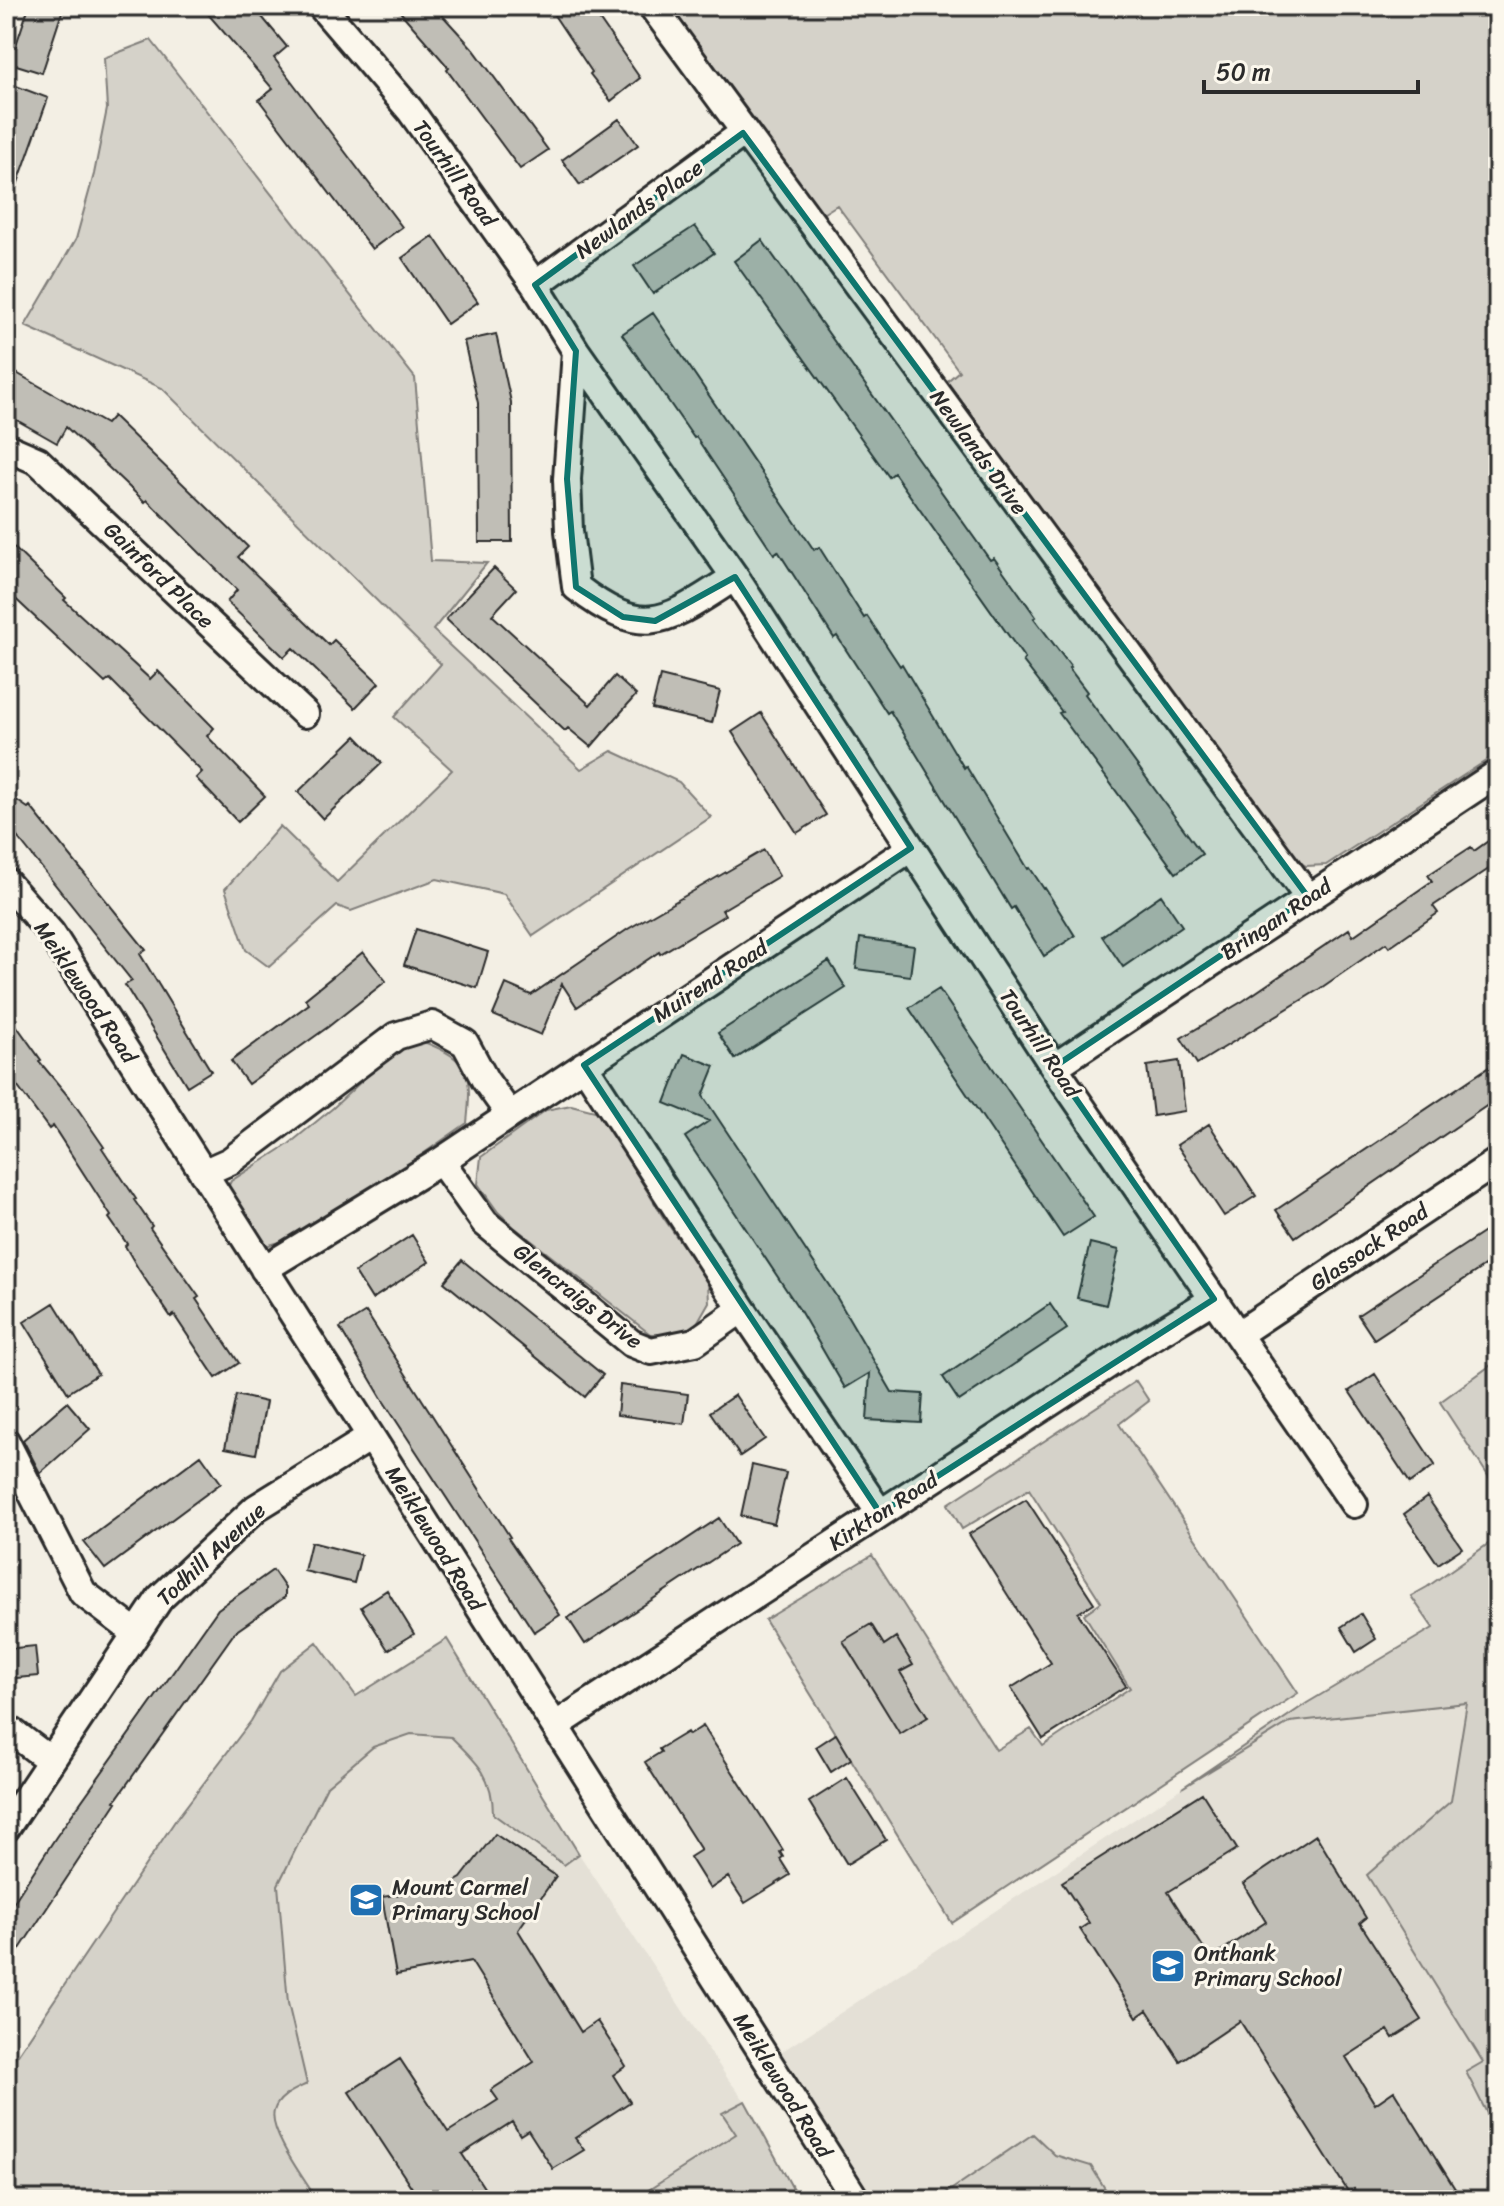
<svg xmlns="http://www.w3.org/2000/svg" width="1504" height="2206" font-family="Sriracha,sans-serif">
  <rect width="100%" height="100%" fill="#f3efe4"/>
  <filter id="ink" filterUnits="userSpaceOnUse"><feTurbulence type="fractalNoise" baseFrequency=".0125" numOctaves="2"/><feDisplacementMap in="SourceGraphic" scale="16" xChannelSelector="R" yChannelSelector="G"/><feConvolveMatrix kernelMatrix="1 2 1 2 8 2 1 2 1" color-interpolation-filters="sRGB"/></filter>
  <g filter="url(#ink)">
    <path fill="#e4e0d6" d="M 447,1639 L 579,1854 L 728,2079 L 745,2101 L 799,2200 L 6,2200 L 6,2066 L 18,2054 L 92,1946 L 175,1821 L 251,1721 L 280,1671 L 317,1642 L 356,1696 Z
      M 1468,1703 L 1451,1801 L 1367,1875 L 1483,2062 L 1467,2073 L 1498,2135 L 1498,2200 L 869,2200 L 775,2056 L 1182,1788 L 1290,1722 Z"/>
    <path fill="#d5d2c9" stroke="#807e7a" stroke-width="2" d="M 670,6 L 1498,6 L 1498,753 L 1326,865 L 1306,866 L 1286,854 L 944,384 L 959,371 L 837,205 L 821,215 Z
      M 151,40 L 415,378 L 431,561 L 487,563 L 433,630 L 581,769 L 612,751 L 679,782 L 711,817 L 533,936 L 504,894 L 437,879 L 351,911 L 337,906 L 269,967 L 246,950 L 225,889 L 280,826 L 337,882 L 452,770 L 394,717 L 441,664 L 162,388 L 25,326 L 76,239 L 94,174 L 107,109 L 104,58 Z
      M 424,1042 C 471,1060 472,1075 467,1123 L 387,1179 L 292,1239 L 265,1246 L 250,1236 L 226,1191 L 231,1181 L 289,1144 L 333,1108 L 401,1044 Z
      M 571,1105 L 599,1112 L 663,1217 L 708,1282 L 709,1302 L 697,1323 L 679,1334 L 650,1334 L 514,1227 L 498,1212 L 478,1184 L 481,1157 L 546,1110 Z
      M 1498,1360 L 1498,1491 L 1440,1402 Z
      M 1136,1381 L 1149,1401 L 1119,1424 L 1298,1693 L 952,1923 L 765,1620 L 872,1555 L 996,1750 L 1031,1729 L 1043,1746 L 1130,1688 L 1084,1614 L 1101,1602 L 1029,1489 L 962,1529 L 948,1504 Z
      M 1498,1537 L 1498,2135 L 1466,2072 L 1483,2062 L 1367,1875 L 1451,1801 L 1467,1703 L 1290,1722 L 1182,1788 L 1307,1703 L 1433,1628 L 1411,1596 L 1427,1587 Z
      M 447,1639 L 579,1854 L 564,1865 L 493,1814 C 493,1776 477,1762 451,1737 L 411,1734 L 373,1747 L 327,1786 L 278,1885 L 288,2003 L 307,2084 C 295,2090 278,2096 274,2111 C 268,2132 306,2181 317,2200 L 6,2200 L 6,2066 L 18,2054 L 175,1821 L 251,1721 L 280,1671 L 317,1642 L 356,1696 Z
      M 745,2101 L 799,2200 L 633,2200 L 736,2134 L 722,2113 Z
      M 1033,2134 L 1055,2155 L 1091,2166 L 1112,2200 L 936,2200 Z"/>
    <path fill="#c0beb6" stroke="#2b2b2b" stroke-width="2" d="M 29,6 L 64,6 L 42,73 L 10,63 Z
      M 201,6 L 253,6 L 287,47 L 274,58 L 402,227 L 372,249 L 259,100 L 273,89 Z
      M 395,6 L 434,6 L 474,50 L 548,150 L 520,169 L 447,70 L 449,68 Z
      M 548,6 L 590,6 L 640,78 L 611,101 L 590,74 L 592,72 Z
      M 16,86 L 48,98 L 9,208 L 6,207 L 6,114 Z
      M 619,119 L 638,145 L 580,185 L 562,160 Z
      M 695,226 L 714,253 L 653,294 L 634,266 Z
      M 433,236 L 478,302 L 447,324 L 402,258 Z
      M 762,240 L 990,560 L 994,558 L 1036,617 L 1034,618 L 1071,667 L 1069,668 L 1087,692 L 1085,694 L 1202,854 L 1176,873 L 1059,713 L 1062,712 L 1023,661 L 1025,659 L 894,473 L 889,477 L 734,261 Z
      M 653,313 L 814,550 L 819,547 L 864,618 L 867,616 L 900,666 L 902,664 L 964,768 L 966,766 L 1028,869 L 1030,868 L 1044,889 L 1045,888 L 1075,936 L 1044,956 L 1014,907 L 1011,909 L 890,711 L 887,713 L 837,636 L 834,638 L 778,551 L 774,554 L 696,437 L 694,438 L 622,334 Z
      M 496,334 L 511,402 L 512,542 L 479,542 L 478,403 L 464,341 Z
      M 6,367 L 106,424 L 113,416 L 248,547 L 238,557 L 329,645 L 334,640 L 379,683 L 355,708 L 293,648 L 284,657 L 227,602 L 237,590 L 147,500 L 145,502 L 66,427 L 57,443 L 6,414 Z
      M 6,540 L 66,598 L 64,600 L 150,679 L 158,671 L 214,728 L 207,736 L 265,796 L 238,822 L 196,778 L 202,772 L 110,679 L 105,683 L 6,590 Z
      M 494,568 L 516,589 L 492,615 L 590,705 L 615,676 L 636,695 L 591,747 L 568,728 L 565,731 L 446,619 Z
      M 660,676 L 720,691 L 712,723 L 652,709 Z
      M 761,713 L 826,815 L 797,833 L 732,732 Z
      M 356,736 L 382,763 L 323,819 L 298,792 Z
      M 6,793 L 28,808 L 30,806 L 146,950 L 140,954 L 211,1071 L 187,1086 L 125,985 L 132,981 L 6,823 Z
      M 1498,834 L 1498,863 L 1433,906 L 1438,913 L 1389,947 L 1386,943 L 1318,990 L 1197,1064 L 1181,1038 L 1243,1001 L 1349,929 L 1353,936 L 1432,881 L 1428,875 L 1471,847 L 1474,851 Z
      M 764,850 L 779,876 L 722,910 L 725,915 L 660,954 L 659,952 L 577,1007 L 562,984 L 541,1035 L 493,1015 L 506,984 L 531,995 L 628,929 Z
      M 1161,895 L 1182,926 L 1123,967 L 1102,936 Z
      M 416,929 L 488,952 L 477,988 L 404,965 Z
      M 860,938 L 914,946 L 910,976 L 856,969 Z
      M 363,952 L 386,981 L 328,1027 L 248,1084 L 231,1061 L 309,1004 L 305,999 Z
      M 829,961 L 846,988 L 735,1059 L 718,1033 Z
      M 939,989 L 1094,1217 L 1063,1237 L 909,1008 Z
      M 6,1011 L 41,1060 L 39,1061 L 73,1102 L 104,1147 L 102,1148 L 136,1199 L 134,1200 L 152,1226 L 150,1228 L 199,1297 L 196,1299 L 239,1363 L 216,1378 L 174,1315 L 171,1317 L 139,1270 L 125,1246 L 127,1244 L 109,1218 L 111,1216 L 53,1126 L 49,1129 L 6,1071 Z
      M 684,1054 L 715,1066 L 703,1096 L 836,1296 L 892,1392 L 923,1394 L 921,1423 L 867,1420 L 870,1373 L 845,1388 L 799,1309 L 685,1137 L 709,1121 L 665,1103 Z
      M 1179,1061 L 1185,1111 L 1153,1116 L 1147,1066 Z
      M 1498,1061 L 1498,1098 L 1295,1237 L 1276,1210 Z
      M 1209,1124 L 1256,1196 L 1224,1216 L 1177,1145 Z
      M 1498,1223 L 1498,1257 L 1374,1339 L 1358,1315 Z
      M 412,1235 L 429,1262 L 372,1299 L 355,1272 Z
      M 1090,1243 L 1119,1250 L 1106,1305 L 1077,1298 Z
      M 462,1260 L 603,1375 L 585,1397 L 444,1282 Z
      M 54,1303 L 98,1374 L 68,1393 L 24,1322 Z
      M 1050,1304 L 1067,1329 L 959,1401 L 943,1377 Z
      M 366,1312 L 510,1537 L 508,1538 L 560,1615 L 534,1632 L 384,1402 L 340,1328 Z
      M 1375,1374 L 1435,1465 L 1410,1483 L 1349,1391 Z
      M 620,1385 L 688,1394 L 684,1424 L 617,1415 Z
      M 236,1395 L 266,1402 L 256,1454 L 225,1448 Z
      M 735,1395 L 765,1439 L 740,1456 L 710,1412 Z
      M 67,1402 L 90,1429 L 40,1473 L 23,1440 Z
      M 201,1455 L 221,1483 L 105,1569 L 84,1542 Z
      M 752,1465 L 786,1473 L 774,1524 L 741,1516 Z
      M 1427,1497 L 1462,1548 L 1438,1564 L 1404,1514 Z
      M 1026,1499 L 1094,1603 L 1078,1613 L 1126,1686 L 1043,1739 L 1011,1688 L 1051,1663 L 969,1534 Z
      M 719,1518 L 736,1544 L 585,1644 L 568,1618 Z
      M 311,1542 L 361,1555 L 354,1583 L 304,1571 Z
      M 273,1570 L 285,1588 L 285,1597 L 235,1632 L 115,1801 L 117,1802 L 6,1970 L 6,1914 L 56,1837 L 218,1609 Z
      M 387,1590 L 414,1634 L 388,1650 L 361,1607 Z
      M 1361,1614 L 1376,1639 L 1356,1652 L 1341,1627 Z
      M 871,1624 L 884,1645 L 896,1637 L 913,1665 L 900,1672 L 928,1717 L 900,1734 L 843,1641 Z
      M 35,1646 L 38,1676 L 6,1679 L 6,1649 Z
      M 703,1726 L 783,1850 L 780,1852 L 783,1857 L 780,1859 L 790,1875 L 745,1903 L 728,1877 L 710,1889 L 690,1857 L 701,1850 L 645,1762 L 661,1752 L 659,1749 L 687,1732 L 689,1735 Z
      M 836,1734 L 851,1759 L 831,1772 L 816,1747 Z
      M 847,1778 L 886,1840 L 847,1864 L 809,1802 Z
      M 1202,1793 L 1237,1849 L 1168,1892 L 1210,1958 L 1266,1922 L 1243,1884 L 1316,1835 L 1366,1918 L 1360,1923 L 1422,2020 L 1393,2038 L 1388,2030 L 1346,2057 L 1375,2104 L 1394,2091 L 1462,2200 L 1361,2200 L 1354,2189 L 1349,2193 L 1240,2021 L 1180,2061 L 1147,2010 L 1137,2017 L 1080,1929 L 1089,1923 L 1062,1882 Z
      M 495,1834 L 556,1876 L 518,1930 L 581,2032 L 597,2021 L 626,2066 L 613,2075 L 630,2102 L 575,2138 L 584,2150 L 553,2169 L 528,2130 L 520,2135 L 512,2122 L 462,2154 L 492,2200 L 420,2200 L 349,2092 L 400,2059 L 448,2132 L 498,2100 L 491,2090 L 534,2062 L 471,1961 L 396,1975 L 382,1897 L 445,1887 L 461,1878 Z"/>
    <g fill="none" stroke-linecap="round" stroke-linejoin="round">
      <g stroke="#2b2b2b" stroke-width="32">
        <path id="minor" d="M 321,6 L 410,110 L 535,285 L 576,351 L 735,577 L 1054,1067 L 1354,1504
          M 652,6 L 1308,897
          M 535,285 L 743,133
          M 576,351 L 567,479 L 569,531 L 576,587 C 647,642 667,620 735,577
          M 6,447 L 38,461 L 305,714
          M 6,882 L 51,933 L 856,2200
          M 584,1065 L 742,1309 L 880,1513
          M 1054,1067 L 1498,773
          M 441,1161 L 485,1223 L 631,1343 L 651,1351 L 695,1342 L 742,1309
          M 203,1173 L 230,1161 L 396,1036 L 432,1025 L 465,1043 L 485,1080 L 510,1115
          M 264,1269 L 441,1161 L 911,848
          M 1240,1333 L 1498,1161
          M 6,1442 L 83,1593 L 136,1633
          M 555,1726 L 1129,1351 L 1214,1299
          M 6,1727 L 50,1760
          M 6,1828 L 160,1598 L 256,1508 L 371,1437"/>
      </g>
      <use href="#minor" stroke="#fbf7ec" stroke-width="26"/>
    </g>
  </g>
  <path fill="#0f766e" fill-opacity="0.2" stroke="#0f766e" stroke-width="6" stroke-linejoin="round" d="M 743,133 L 1308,897 L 1054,1067 L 1214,1299 L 880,1513 L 584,1065 L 911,848 L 735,577 L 655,621 L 623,617 L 576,587 L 567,479 L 576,351 L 535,285 Z"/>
  <defs>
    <g id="school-square" transform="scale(1.8)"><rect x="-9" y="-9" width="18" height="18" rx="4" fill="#1f6fb2" stroke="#fbf7ec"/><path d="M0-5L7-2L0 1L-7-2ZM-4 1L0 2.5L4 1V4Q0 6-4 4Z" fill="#fff"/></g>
  </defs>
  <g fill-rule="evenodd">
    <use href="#school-square" x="366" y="1900"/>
    <use href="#school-square" x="1168" y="1966"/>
  </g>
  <g text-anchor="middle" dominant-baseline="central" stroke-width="6" stroke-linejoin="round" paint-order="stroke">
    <g font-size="22" fill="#2b2b2b" stroke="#fbf7ec">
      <text transform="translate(455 173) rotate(54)">Tourhill Road</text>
      <text transform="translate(639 209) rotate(-36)">Newlands Place</text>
      <text transform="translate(979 452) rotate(54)">Newlands Drive</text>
      <text transform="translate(159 575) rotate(44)">Gainford Place</text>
      <text transform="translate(1276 919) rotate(-34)">Bringan Road</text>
      <text transform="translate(710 981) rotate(-33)">Muirend Road</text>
      <text transform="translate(86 992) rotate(56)">Meiklewood Road</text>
      <text transform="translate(1040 1043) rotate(56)">Tourhill Road</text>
      <text transform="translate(1369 1247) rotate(-34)">Glassock Road</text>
      <text transform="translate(578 1296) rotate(38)">Glencraigs Drive</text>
      <text transform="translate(883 1511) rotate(-33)">Kirkton Road</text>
      <text transform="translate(435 1538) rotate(58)">Meiklewood Road</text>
      <text transform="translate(211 1554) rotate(-43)">Todhill Avenue</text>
      <text transform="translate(783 2085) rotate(58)">Meiklewood Road</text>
    </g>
    <g font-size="22" fill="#2b2b2b" stroke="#fbf7ec" text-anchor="start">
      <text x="392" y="1887">Mount Carmel<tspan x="392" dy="25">Primary School</tspan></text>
      <text x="1194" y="1953">Onthank<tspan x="1194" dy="25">Primary School</tspan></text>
    </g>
  </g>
  <rect width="1504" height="2206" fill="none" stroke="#fbf7ec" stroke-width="32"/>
  <rect x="16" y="16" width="1472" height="2174" fill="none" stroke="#2b2b2b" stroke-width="3" filter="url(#ink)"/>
  <path d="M1204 80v12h214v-12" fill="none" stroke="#2b2b2b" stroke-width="4"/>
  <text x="1216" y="80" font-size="24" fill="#2b2b2b" stroke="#fbf7ec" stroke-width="6" paint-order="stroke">50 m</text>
</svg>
